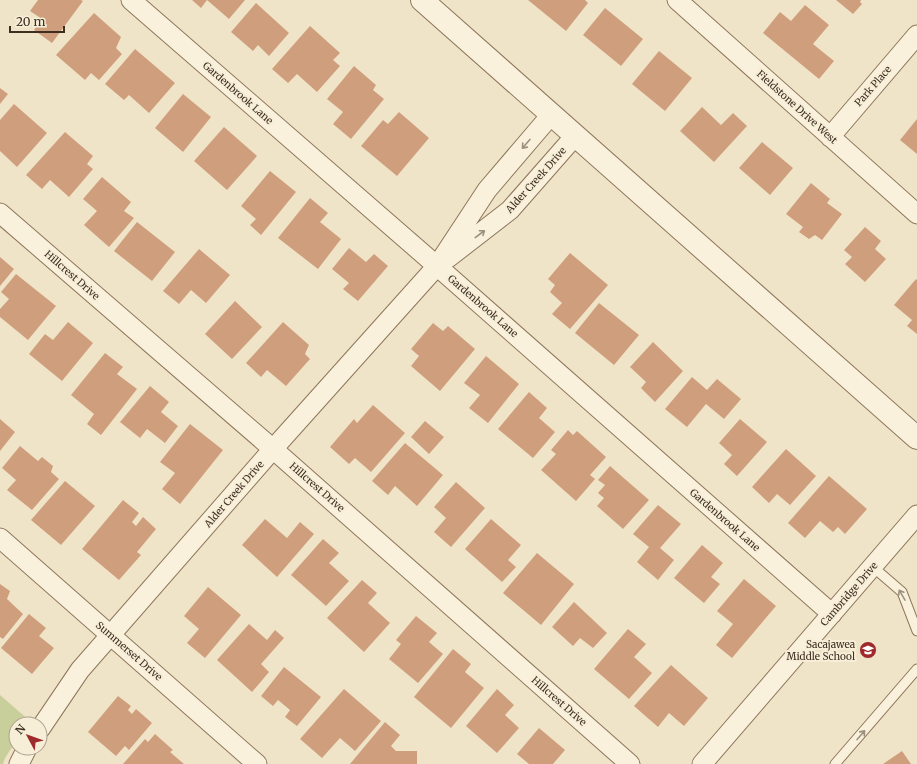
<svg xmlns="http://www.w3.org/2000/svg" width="917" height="764" font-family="Merriweather,serif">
  <rect width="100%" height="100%" fill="#f0e4c8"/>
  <path fill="#c9cf9b" d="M 0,695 L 30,721 L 27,724 L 16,724 L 16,741 L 5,758 L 3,764 L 0,764 Z"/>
  <path fill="#cf9f7d" d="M 38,0 L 81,0 L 83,1 L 52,43 L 34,30 L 42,19 L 30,11 Z
    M 192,0 L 245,0 L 229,19 L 207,0 L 201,8 Z
    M 528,0 L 585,0 L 588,3 L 566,31 Z
    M 836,0 L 861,0 L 860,2 L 862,4 L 853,14 Z
    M 256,3 L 289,33 L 269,56 L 258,45 L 253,51 L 231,32 Z
    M 805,5 L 829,25 L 813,44 L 834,61 L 819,79 L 763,33 L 780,12 L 791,21 Z
    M 605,8 L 643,39 L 621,66 L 583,35 Z
    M 94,13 L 121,37 L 116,48 L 122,54 L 99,80 L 91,73 L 85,80 L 56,55 Z
    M 310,26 L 340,53 L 333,60 L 340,66 L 317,92 L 297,74 L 288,83 L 272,69 Z
    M 135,49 L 175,83 L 149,113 L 129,95 L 124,100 L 105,84 Z
    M 659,51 L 692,78 L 665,111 L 632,84 Z
    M 354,66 L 376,85 L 373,90 L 384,99 L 351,139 L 333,124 L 343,112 L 327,99 Z
    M 0,88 L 8,94 L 0,104 Z
    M 183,94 L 211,117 L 183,152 L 155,128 Z
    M 14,104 L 47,133 L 17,167 L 0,151 L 0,120 Z
    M 702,107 L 721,125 L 733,113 L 747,126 L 714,162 L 680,131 Z
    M 399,112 L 429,138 L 397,176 L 361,146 L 383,120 L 388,124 Z
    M 917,119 L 917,154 L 900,140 Z
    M 224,127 L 257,156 L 227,190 L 194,161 Z
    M 65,132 L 93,156 L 87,164 L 93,169 L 69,197 L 50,180 L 42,189 L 26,175 Z
    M 762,142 L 793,168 L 770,195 L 739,168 Z
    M 270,171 L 296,192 L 261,235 L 250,225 L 256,219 L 241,206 Z
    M 102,177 L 131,202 L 124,211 L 134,218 L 109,247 L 84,225 L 97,211 L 83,199 Z
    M 811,183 L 830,199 L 827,203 L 842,214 L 822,240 L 815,235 L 809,239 L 799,232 L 803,227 L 786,214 Z
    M 310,198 L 328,213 L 320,222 L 341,239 L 318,269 L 278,238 Z
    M 137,222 L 175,252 L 152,281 L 114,251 Z
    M 865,227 L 881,241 L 875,249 L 886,259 L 865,282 L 845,264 L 852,257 L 844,250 Z
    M 349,248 L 366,262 L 374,254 L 388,266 L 358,301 L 343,289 L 349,283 L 332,269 Z
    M 199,249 L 230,275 L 206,303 L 191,290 L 179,304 L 163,291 Z
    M 570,253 L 608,285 L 570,329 L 552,314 L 562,303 L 550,292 L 555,285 L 548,279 Z
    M 0,257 L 14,269 L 0,286 Z
    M 16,274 L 56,306 L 28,340 L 0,317 L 0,309 L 9,299 L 1,292 Z
    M 916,279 L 917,280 L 917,334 L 907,326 L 912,320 L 894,305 Z
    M 235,301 L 262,327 L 232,359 L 205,334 Z
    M 599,303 L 639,335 L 614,365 L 575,333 Z
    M 68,322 L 93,343 L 62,381 L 29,354 L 45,334 L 53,340 Z
    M 283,322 L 309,345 L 305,354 L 310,359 L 286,386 L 267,370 L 261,377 L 246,363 Z
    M 433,323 L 443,331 L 448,326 L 475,349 L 440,391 L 411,366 L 419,356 L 411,349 Z
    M 653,342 L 683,371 L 655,402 L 641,388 L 646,382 L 630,367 Z
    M 105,353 L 123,367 L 117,374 L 137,389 L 101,435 L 87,424 L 94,414 L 71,395 Z
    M 486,356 L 519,384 L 488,423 L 469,408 L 480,395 L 464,383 Z
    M 692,377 L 707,390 L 717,379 L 741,399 L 724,419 L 706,404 L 687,427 L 665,409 Z
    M 150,386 L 169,402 L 161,412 L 178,426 L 165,443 L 147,429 L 140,438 L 120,422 Z
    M 529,392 L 547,408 L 539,418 L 555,432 L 533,458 L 498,429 Z
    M 373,405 L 405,433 L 371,472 L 355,458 L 349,464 L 330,447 L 354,419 L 357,423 Z
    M 0,419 L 15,432 L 0,451 Z
    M 740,419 L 767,442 L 737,476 L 724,464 L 732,455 L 719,443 Z
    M 425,421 L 444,437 L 429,454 L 411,437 Z
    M 190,424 L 223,450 L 180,504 L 162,489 L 175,473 L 160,462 Z
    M 568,430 L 573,435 L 577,431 L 606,457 L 590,475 L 595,479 L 576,501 L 541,470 L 556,454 L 551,450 Z
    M 405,443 L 443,475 L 417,506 L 395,486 L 388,495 L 372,481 Z
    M 20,446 L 38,461 L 42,457 L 53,466 L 51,472 L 59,479 L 32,510 L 7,490 L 16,480 L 2,468 Z
    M 786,449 L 816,476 L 790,505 L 777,494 L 769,503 L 752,487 Z
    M 610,466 L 649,500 L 623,529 L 597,506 L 604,498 L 598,493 L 605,485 L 598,480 Z
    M 829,476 L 867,509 L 845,534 L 838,527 L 833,532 L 820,521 L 805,538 L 788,523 Z
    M 65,481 L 95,506 L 61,545 L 31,520 Z
    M 456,482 L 485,508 L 451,547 L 434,532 L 446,518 L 434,507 Z
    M 123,500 L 139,513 L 132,522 L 136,526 L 143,517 L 156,529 L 137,552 L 141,555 L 119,580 L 82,549 Z
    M 658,505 L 681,524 L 660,548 L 674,560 L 658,580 L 637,562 L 649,547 L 633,534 Z
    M 265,519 L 287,538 L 300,522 L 314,534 L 277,577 L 242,545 Z
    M 491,519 L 521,545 L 508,560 L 516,567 L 502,582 L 465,549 Z
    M 323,539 L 339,553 L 329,563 L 349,581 L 326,606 L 291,575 Z
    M 702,545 L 723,563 L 711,577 L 720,584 L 704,603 L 674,578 Z
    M 537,553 L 574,584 L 541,625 L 503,593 Z
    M 744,579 L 776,606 L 732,658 L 716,645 L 733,624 L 717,611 Z
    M 362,580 L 377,593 L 368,603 L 390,623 L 364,652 L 327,618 Z
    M 0,584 L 10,591 L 7,599 L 23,614 L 3,639 L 0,637 Z
    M 208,587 L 241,615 L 205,658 L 187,643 L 199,629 L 184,616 Z
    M 574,602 L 607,633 L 593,648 L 580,638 L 573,646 L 552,627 Z
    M 29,614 L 46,628 L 39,636 L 54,648 L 32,674 L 1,648 Z
    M 416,616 L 437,633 L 429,642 L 443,654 L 418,683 L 389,659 L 401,644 L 396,640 Z
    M 249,624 L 267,640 L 275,630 L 284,638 L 261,664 L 269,672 L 252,692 L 217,660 Z
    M 628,629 L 646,644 L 634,657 L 652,673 L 629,699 L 594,669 Z
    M 453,649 L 471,664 L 465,672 L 484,688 L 451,728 L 414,697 Z
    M 671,665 L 708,698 L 684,726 L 669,713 L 658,727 L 634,706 Z
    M 284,667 L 321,697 L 297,726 L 285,717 L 290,710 L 278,700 L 273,706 L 261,696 Z
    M 344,689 L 381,721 L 355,751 L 340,738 L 322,758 L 300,739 Z
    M 497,689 L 514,705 L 505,715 L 519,728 L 497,753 L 466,726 Z
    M 118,696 L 131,706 L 128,710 L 132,714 L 136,709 L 152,723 L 129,750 L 125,746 L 116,756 L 88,732 Z
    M 385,722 L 400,735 L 391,746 L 396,751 L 417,751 L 417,764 L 350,764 Z
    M 539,728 L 565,750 L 553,764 L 529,764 L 517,754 Z
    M 155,734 L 173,750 L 170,752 L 184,764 L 123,764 L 145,739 L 148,742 Z
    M 902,751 L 911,764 L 883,764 Z"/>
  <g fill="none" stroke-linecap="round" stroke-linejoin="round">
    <g stroke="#8d765c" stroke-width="11">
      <path id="service" d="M 873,567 L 902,592 L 917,631
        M 835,764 L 917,669"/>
    </g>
    <g stroke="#8d765c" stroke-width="21">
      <path id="minor" d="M 131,0 L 437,266 L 832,614
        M 677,0 L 917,214
        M 830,137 L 917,35
        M 0,213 L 273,449 L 630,764
        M 448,258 L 510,210 L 575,136
        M 0,538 L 257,764
        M 40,729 L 80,670 L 273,449 L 437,266 L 487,190 L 551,115
        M 19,764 L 27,748
        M 702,764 L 917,515"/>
    </g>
    <g stroke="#8d765c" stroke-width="24">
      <path id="tertiary" d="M 422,0 L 917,438"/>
    </g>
    <use href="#service" stroke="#faf1dc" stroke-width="9"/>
    <use href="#minor" stroke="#faf1dc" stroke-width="19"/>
    <use href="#tertiary" stroke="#faf1dc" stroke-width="22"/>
  </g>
  <defs><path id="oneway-shaft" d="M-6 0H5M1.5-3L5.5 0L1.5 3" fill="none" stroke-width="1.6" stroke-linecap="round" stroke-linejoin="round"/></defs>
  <g stroke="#9c907e">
    <use href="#oneway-shaft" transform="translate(526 144) rotate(131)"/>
    <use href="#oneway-shaft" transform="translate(480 234) rotate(-37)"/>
    <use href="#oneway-shaft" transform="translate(902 595) rotate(-120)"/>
    <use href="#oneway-shaft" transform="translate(861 735) rotate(-49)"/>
  </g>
  <defs>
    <g id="school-disc" transform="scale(0.9)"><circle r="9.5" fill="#9e2a2b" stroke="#f7eed8"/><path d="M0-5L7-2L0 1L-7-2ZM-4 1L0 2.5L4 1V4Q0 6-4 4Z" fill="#fff"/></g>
  </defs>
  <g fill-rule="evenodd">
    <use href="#school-disc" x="868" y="650"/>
  </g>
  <g text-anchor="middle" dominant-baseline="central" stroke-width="4" stroke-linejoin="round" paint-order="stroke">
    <g font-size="10" fill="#3d2e20" stroke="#f7eed8">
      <text transform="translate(873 86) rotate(-49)">Park Place</text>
      <text transform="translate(238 93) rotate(41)">Gardenbrook Lane</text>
      <text transform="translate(797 107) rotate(42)">Fieldstone Drive West</text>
      <text transform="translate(536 180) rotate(-48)">Alder Creek Drive</text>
      <text transform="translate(72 275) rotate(41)">Hillcrest Drive</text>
      <text transform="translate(483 306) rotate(41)">Gardenbrook Lane</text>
      <text transform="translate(317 487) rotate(41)">Hillcrest Drive</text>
      <text transform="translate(234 494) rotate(-49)">Alder Creek Drive</text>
      <text transform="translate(725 520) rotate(41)">Gardenbrook Lane</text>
      <text transform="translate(849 594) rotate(-49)">Cambridge Drive</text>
      <text transform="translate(129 651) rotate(41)">Summerset Drive</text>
      <text transform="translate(559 701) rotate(41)">Hillcrest Drive</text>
    </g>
    <g font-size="10" fill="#3d2e20" stroke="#f7eed8" text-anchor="end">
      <text x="855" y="644">Sacajawea<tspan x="855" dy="12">Middle School</tspan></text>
    </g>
  </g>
  <g transform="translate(28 736) rotate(311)"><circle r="19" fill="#f7eed8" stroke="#ada18e"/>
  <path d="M0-3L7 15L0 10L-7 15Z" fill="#9e2a2b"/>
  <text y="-6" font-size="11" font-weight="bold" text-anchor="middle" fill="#3d2e20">N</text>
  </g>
  <path d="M10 26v6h54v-6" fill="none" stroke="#3d2e20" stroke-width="2"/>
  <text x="16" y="26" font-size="12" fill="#3d2e20" stroke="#f7eed8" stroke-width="3" paint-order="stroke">20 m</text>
</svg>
